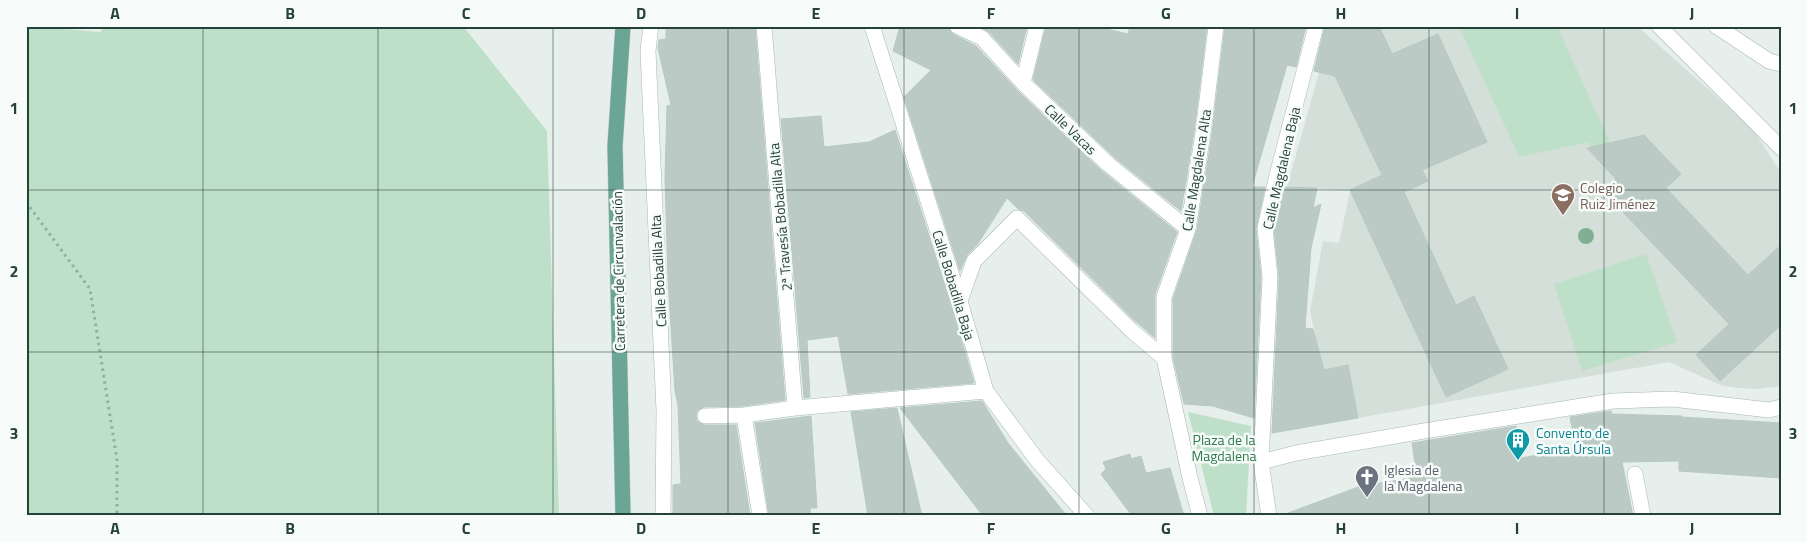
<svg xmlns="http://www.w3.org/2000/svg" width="1807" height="542" font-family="'Titillium Web',sans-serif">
  <rect width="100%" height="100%" fill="#e6efeb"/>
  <path fill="#d4dfda" d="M 1332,26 L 1637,26 L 1752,128 L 1781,173 L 1781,386 L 1757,389 L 1738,388 L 1720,385 L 1669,362 L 1358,418 L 1348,365 L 1323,370 L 1310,311 L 1323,241 L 1339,243 L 1350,191 L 1287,187 Z"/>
  <path fill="#bfe0c8" d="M 26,26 L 101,32 L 103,26 L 463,26 L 547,131 L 559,516 L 26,516 Z
    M 1459,26 L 1557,26 L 1610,143 L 1590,147 L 1589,142 L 1519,157 Z
    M 1646,254 L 1677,342 L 1582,371 L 1554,284 Z
    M 1188,412 L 1251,426 L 1246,516 L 1214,516 Z"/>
  <path fill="#bbcac4" stroke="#b8c9c2" d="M 666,26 L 755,26 L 785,400 L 743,406 L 704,407 L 697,411 L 696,416 L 697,421 L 705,425 L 736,425 L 750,516 L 673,516 L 673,485 L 681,484 L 678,405 L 675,391 L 668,279 L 665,178 L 667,106 L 671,105 L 658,48 L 659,40 L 666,39 Z
    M 900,26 L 948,26 L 953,34 L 976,46 L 1017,90 L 1102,171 L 1177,232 L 1155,294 L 1155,338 L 1133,319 L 1024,211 L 1018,209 L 1007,198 L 977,245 L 967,255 L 960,271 L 904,97 L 931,70 L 893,51 Z
    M 979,26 L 1027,26 L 1018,64 L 989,32 Z
    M 1046,26 L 1094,26 L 1128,34 L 1130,26 L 1207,26 L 1194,132 L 1181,211 L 1114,157 L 1033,80 Z
    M 1225,26 L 1306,26 L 1296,67 L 1287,65 L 1252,187 L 1265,187 L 1256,229 L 1261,277 L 1254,418 L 1213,406 L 1184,404 L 1173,357 L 1173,299 L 1197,230 L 1212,134 Z
    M 1325,26 L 1379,26 L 1392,54 L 1438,34 L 1487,142 L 1422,170 L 1428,181 L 1404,192 L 1456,305 L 1474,296 L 1508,369 L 1446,397 L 1350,190 L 1382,175 L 1335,76 L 1314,71 Z
    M 821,116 L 824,147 L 869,142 L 895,130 L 951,304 L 974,383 L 848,394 L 838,336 L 807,340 L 810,397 L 804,398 L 781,119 Z
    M 1644,135 L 1681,174 L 1666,188 L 1748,275 L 1781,245 L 1781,325 L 1720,381 L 1696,355 L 1729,324 L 1603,191 L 1616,179 L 1587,148 Z
    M 1284,187 L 1317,188 L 1313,208 L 1321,204 L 1311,248 L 1305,328 L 1313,329 L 1324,370 L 1348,365 L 1358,418 L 1272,433 L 1279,277 L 1274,229 Z
    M 982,401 L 1008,443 L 1067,516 L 983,516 L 900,408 Z
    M 897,408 L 922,516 L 868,516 L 851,412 Z
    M 1611,411 L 1612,414 L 1682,416 L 1681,417 L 1781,423 L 1781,478 L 1679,471 L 1679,461 L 1622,462 L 1633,516 L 1289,516 L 1288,513 L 1361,486 L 1417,477 L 1412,443 L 1516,426 L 1521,458 L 1576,448 L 1570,417 Z
    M 811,416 L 817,508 L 810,508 L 811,516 L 769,516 L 755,423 Z
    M 1130,454 L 1131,459 L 1141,456 L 1146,473 L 1170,468 L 1184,516 L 1132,516 L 1101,474 L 1106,469 L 1103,462 Z"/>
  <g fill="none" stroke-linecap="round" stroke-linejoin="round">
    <g stroke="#a8b8b2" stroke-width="16">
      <path id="minor" d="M 651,26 L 648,51 L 664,411 L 663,516
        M 764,26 L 795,408
        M 872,26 L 960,301 L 986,391 L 1037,460 L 1087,516
        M 957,26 L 982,38 L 1023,83 L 1108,164 L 1188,229
        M 1659,26 L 1781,148
        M 1716,26 L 1769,61 L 1781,64
        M 1023,83 L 1037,26
        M 960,301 L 974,261 L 1017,218 L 1132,331 L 1164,358
        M 744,415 L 760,516
        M 705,416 L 744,415 L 795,408 L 986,391
        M 1261,462 L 1296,453 L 1424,431 L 1613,401 L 1672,399 L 1769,410 L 1781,407
        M 1635,474 L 1643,516
        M 1200,516 L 1190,478 L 1164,358 L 1164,297 L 1188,229 L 1203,133 L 1216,26
        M 1269,516 L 1261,462 L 1270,277 L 1265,228 L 1277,175 L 1316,26"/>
    </g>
    <g stroke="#c2cac8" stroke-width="16">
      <path id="major" d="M 623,516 L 615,146 L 623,26"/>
    </g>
    <path stroke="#86b3a5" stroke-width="3" stroke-dasharray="2.5 4" stroke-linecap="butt" d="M 26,202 L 90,289 L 117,460 L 117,516"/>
    <use href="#minor" stroke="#fff" stroke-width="15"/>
    <use href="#major" stroke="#6aa596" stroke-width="15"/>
  </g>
  <circle fill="#80af93" cx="1586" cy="236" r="8"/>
  <path fill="none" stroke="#24423a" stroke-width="1" stroke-opacity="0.55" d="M 203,26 L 203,516M 378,26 L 378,516M 553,26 L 553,516M 728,26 L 728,516M 904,26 L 904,516M 1079,26 L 1079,516M 1254,26 L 1254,516M 1429,26 L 1429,516M 1604,26 L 1604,516M 26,190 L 1781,190M 26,352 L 1781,352"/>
  <defs>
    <g id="school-pin" transform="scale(1.25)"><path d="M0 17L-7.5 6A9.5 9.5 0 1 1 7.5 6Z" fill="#8d6e63" stroke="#f7fbf9"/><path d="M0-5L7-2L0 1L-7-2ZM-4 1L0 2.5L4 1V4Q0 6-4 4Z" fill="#fff"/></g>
    <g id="building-pin" transform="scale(1.25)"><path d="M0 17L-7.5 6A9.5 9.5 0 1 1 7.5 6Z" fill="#0f9aa8" stroke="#f7fbf9"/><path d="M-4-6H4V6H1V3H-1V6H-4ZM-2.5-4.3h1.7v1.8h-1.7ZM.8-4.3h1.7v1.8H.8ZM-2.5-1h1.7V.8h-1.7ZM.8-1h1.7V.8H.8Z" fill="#fff"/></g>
    <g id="church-pin" transform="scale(1.25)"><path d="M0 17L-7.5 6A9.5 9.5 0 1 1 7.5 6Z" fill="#6b7280" stroke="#f7fbf9"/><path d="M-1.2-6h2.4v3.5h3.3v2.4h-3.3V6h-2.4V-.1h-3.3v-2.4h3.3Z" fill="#fff"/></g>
  </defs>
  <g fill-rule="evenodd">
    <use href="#school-pin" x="1563" y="195"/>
    <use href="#building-pin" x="1518" y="440"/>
    <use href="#church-pin" x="1367" y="477"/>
  </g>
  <g text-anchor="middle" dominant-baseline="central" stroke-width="5" stroke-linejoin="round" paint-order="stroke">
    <g font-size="14" fill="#24423a" stroke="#f7fbf9">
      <text transform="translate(1071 129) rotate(44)">Calle Vacas</text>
      <text transform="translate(1281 168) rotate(-77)">Calle Magdalena Baja</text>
      <text transform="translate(1196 170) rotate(-81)">Calle Magdalena Alta</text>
      <text transform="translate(780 217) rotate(-95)">2ª Travesía Bobadilla Alta</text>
      <text transform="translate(618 271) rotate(-91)">Carretera de Circunvalación</text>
      <text transform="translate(658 271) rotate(-93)">Calle Bobadilla Alta</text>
      <text transform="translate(954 285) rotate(73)">Calle Bobadilla Baja</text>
    </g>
    <g font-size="14" fill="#785e54" stroke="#f7fbf9" text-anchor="start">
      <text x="1580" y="187">Colegio<tspan x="1580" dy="16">Ruiz Jiménez</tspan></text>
    </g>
    <g font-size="14" fill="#0d838f" stroke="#f7fbf9" text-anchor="start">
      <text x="1536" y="432">Convento de<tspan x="1536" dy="16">Santa Úrsula</tspan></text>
    </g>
    <g font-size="14" fill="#2d7a4b" stroke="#f7fbf9">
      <text x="1224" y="439">Plaza de la<tspan x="1224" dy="16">Magdalena</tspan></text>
    </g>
    <g font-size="14" fill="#5b616d" stroke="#f7fbf9" text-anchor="start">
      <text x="1384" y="469">Iglesia de<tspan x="1384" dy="16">la Magdalena</tspan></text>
    </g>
  </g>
  <rect width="1807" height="542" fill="none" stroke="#f7fbf9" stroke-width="55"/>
  <rect x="28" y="28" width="1752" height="486" fill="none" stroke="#24423a" stroke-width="2"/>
  <g font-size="16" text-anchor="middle" font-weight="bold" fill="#24423a">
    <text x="115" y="19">A</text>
    <text x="290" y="19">B</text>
    <text x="466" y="19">C</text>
    <text x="641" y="19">D</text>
    <text x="816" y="19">E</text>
    <text x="991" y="19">F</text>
    <text x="1166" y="19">G</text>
    <text x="1341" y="19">H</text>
    <text x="1517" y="19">I</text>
    <text x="1692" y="19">J</text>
    <text x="14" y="114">1</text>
    <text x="1793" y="114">1</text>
    <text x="14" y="277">2</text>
    <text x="1793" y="277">2</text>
    <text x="14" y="439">3</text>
    <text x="1793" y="439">3</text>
    <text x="115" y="534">A</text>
    <text x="290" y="534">B</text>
    <text x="466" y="534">C</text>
    <text x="641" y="534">D</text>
    <text x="816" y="534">E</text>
    <text x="991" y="534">F</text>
    <text x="1166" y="534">G</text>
    <text x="1341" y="534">H</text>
    <text x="1517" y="534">I</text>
    <text x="1692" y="534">J</text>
  </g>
</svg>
